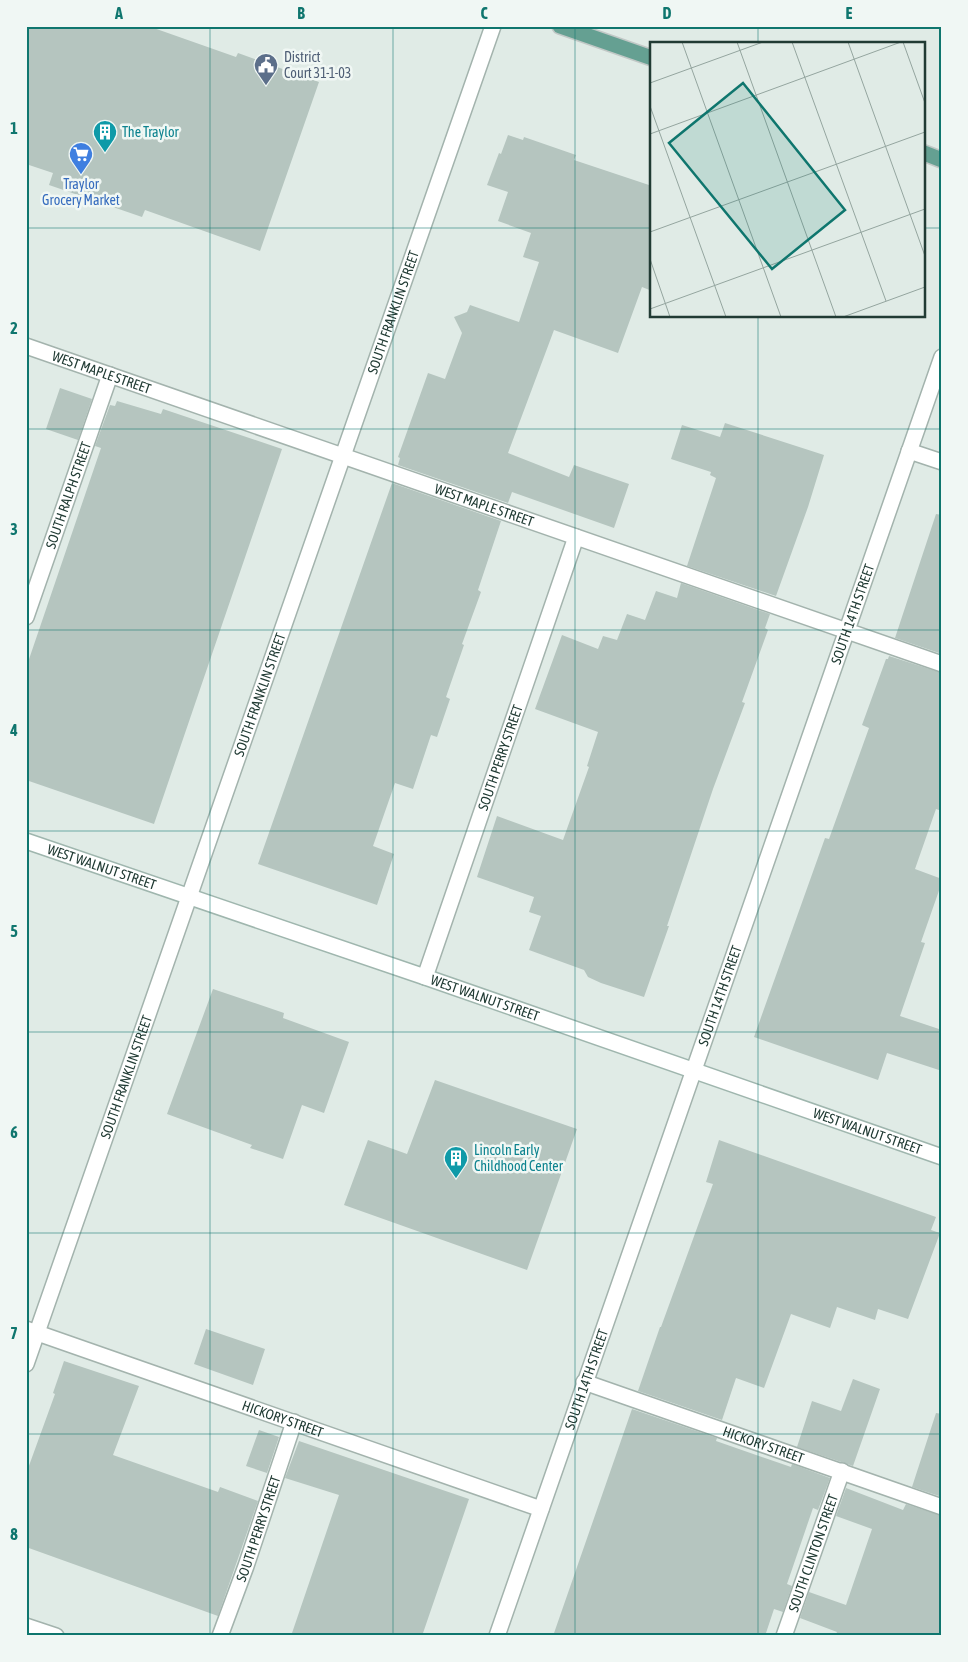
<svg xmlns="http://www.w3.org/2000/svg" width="968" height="1662" font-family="'Asap Condensed',sans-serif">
  <rect width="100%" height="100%" fill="#e0ebe6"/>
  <path fill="#b5c5bf" d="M 26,26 L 148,26 L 236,57 L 238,53 L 319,82 L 260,251 L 145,210 L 142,217 L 49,185 L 53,173 L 26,164 Z
    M 508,135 L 523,140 L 524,137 L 576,155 L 574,160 L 652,186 L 652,291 L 642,287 L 618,353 L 554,330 L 508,453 L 569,477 L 574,465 L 629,484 L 614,528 L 512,492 L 508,503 L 398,465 L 400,458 L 398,457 L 428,373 L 445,379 L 462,333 L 454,317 L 467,312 L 470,305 L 519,322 L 539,262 L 523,257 L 531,233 L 498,221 L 508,192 L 487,185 L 499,153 L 501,154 Z
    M 60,388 L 92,399 L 78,440 L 46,429 Z
    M 117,401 L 161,414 L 163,409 L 282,449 L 154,824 L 26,780 L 26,668 L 101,448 L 95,446 L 110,405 L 115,406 Z
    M 725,423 L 824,455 L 808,507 L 776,596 L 687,566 L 716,478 L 710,475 L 711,472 L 671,459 L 682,425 L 720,437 Z
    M 392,483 L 501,521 L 478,590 L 481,592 L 462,644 L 464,645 L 446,697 L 450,699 L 437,737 L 431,735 L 413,789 L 395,783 L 373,846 L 394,854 L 377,905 L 258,864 Z
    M 936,514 L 942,515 L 942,654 L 895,638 Z
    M 681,583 L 770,614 L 765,628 L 768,630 L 742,702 L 745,703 L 713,789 L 667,926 L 669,926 L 644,997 L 601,983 L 588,977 L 584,970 L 529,950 L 541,916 L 529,912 L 534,897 L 477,877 L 497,816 L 563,840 L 589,767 L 587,766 L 598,732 L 535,709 L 562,635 L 598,649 L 603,636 L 617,640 L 627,614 L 645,620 L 656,591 L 677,598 Z
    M 889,656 L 942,673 L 942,811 L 936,809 L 915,869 L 942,879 L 942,882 L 921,942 L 925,943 L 900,1016 L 942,1030 L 942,1071 L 887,1053 L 878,1080 L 754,1037 L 825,838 L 829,839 L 869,728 L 862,725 L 886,659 L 888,659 Z
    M 213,989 L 284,1013 L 283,1018 L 349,1042 L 324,1113 L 302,1105 L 283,1159 L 250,1148 L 252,1145 L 167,1114 Z
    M 435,1080 L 577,1129 L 527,1270 L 344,1205 L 368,1140 L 407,1154 Z
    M 719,1140 L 936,1217 L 931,1230 L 940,1233 L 908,1319 L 878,1309 L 875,1320 L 837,1307 L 830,1328 L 791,1314 L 764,1388 L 736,1378 L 722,1420 L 638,1391 L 660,1327 L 661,1327 L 713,1184 L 706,1182 Z
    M 206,1329 L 265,1349 L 253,1385 L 194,1364 Z
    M 64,1361 L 139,1386 L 113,1455 L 218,1492 L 220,1487 L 258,1501 L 218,1616 L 26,1547 L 26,1474 L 55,1394 L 53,1393 Z
    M 853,1379 L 880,1389 L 853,1466 L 797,1447 L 812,1401 L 841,1411 Z
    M 632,1409 L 717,1438 L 716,1441 L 791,1467 L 792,1464 L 830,1478 L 818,1510 L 813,1508 L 787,1584 L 792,1586 L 783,1612 L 774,1609 L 765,1636 L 553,1636 Z
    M 936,1413 L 942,1414 L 942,1497 L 912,1487 Z
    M 259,1430 L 279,1437 L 267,1473 L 246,1466 Z
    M 299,1441 L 469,1499 L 422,1636 L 291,1636 L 339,1495 L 285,1478 Z
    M 846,1488 L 903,1510 L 906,1504 L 942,1516 L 942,1636 L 835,1636 L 837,1632 L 800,1618 L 809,1592 L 846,1605 L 872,1529 L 836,1516 Z"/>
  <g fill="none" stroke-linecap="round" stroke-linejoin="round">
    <g stroke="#a3b3ad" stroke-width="18">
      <g id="lane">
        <path id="s1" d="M 26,346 L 942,664"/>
        <path d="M 909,451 L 942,462"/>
        <path id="s2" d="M 26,617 L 110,375"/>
        <path id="s3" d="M 425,977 L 576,537"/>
        <path id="s4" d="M 26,1329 L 541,1509"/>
        <path id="s5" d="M 584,1382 L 942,1507"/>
        <path id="s6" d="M 220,1636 L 246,1566 L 294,1422"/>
        <path id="s7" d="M 784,1636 L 842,1471"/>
      </g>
    </g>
    <g stroke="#a3b3ad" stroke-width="18">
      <g id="street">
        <path id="s8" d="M 26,1364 L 493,26"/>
        <path d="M 26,1626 L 56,1636"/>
        <path id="s9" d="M 497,1636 L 942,357"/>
      </g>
    </g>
    <g stroke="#9fb6ae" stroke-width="18">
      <g id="secondary">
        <path id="s10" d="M 26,841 L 425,977 L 942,1157"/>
      </g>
    </g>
    <g stroke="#c1c8c6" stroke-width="18">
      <path id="primary" d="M 560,26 L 652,58
        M 924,153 L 942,160"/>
    </g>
    <use href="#lane" stroke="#fff" stroke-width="15"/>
    <use href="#street" stroke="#fff" stroke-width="15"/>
    <use href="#secondary" stroke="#fff" stroke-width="15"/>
    <use href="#primary" stroke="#65a092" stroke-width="15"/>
  </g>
  <path fill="none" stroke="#0f766e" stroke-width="1" stroke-opacity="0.55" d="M 210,26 L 210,1636M 393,26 L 393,1636M 575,26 L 575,1636M 758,26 L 758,44M 26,228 L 652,228M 924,228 L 942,228M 758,316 L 758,1636M 26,429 L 942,429M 26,630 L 942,630M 26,831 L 942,831M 26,1032 L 942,1032M 26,1233 L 942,1233M 26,1434 L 942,1434"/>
  <defs>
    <g id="civic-pin" transform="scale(1.25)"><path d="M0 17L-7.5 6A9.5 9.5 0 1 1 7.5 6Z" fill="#5c6f8a" stroke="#f0f7f4"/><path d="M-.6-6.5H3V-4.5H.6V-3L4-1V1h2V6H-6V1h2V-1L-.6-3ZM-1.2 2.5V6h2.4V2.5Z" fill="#fff"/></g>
    <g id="building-pin" transform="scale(1.25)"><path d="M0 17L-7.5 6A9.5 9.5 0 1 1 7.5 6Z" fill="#0f9aa8" stroke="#f0f7f4"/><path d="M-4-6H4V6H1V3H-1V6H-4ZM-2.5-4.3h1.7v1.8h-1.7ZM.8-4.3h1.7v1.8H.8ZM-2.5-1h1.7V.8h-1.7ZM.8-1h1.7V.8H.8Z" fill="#fff"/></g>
    <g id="supermarket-pin" transform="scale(1.25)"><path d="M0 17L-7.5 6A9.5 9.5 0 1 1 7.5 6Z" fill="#3f7fe0" stroke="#f0f7f4"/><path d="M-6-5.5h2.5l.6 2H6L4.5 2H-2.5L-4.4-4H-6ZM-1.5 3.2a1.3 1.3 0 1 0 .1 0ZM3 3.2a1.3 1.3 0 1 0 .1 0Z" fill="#fff"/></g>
  </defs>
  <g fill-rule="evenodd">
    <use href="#civic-pin" x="266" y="65"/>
    <use href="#building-pin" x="105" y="132"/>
    <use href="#supermarket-pin" x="81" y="154"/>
    <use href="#building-pin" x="456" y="1158"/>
  </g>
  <g text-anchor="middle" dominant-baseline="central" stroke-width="5" stroke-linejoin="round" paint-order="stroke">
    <g font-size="14" fill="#4e5e75" stroke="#f0f7f4" text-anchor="start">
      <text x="284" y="57">District<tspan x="284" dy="16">Court 31-1-03</tspan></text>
    </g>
    <g font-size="14" fill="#0d838f" stroke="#f0f7f4" text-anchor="start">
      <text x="122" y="132">The Traylor</text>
      <text x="474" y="1150">Lincoln Early<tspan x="474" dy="16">Childhood Center</tspan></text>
    </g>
    <g font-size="14" fill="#366cbe" stroke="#f0f7f4">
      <text x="81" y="184">Traylor<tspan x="81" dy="16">Grocery Market</tspan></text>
    </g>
    <g font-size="14" fill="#213b34" stroke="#f0f7f4">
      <text stroke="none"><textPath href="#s8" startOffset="1114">SOUTH FRANKLIN STREET</textPath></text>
      <text stroke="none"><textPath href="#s1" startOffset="80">WEST MAPLE STREET</textPath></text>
      <text stroke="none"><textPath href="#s2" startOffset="129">SOUTH RALPH STREET</textPath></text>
      <text stroke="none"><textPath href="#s1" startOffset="485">WEST MAPLE STREET</textPath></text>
      <text stroke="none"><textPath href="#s9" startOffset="1082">SOUTH 14TH STREET</textPath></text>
      <text stroke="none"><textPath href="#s8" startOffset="709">SOUTH FRANKLIN STREET</textPath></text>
      <text stroke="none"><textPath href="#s3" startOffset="232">SOUTH PERRY STREET</textPath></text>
      <text stroke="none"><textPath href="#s10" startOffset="80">WEST WALNUT STREET</textPath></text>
      <text stroke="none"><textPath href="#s9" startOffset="678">SOUTH 14TH STREET</textPath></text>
      <text stroke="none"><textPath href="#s10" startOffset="485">WEST WALNUT STREET</textPath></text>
      <text stroke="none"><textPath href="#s8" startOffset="304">SOUTH FRANKLIN STREET</textPath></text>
      <text stroke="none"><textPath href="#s10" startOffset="890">WEST WALNUT STREET</textPath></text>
      <text stroke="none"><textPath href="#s9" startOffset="272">SOUTH 14TH STREET</textPath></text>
      <text stroke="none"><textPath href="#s4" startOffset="272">HICKORY STREET</textPath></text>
      <text stroke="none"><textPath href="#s5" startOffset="190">HICKORY STREET</textPath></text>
      <text stroke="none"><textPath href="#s6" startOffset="114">SOUTH PERRY STREET</textPath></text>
      <text stroke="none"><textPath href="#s7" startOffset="88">SOUTH CLINTON STREET</textPath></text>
    </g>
  </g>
  <g transform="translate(650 42)">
    <rect width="275" height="275" fill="#e0ebe6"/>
    <path fill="none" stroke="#94a59f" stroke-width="1" d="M 32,0 L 131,275M 87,0 L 186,275M 142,0 L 236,259M 198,0 L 275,214M 253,0 L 275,61M 0,41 L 113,0M 0,64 L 76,275M 0,92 L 251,0M 0,190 L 275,90M 0,217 L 20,275M 0,267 L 275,167M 193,275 L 275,245"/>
    <path fill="#0f766e" fill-opacity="0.15" stroke="#0f766e" stroke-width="2.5" d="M 93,41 L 195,168 L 122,227 L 19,101 Z"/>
    <rect width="275" height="275" fill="none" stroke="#213b34" stroke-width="2.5"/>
  </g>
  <rect width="968" height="1662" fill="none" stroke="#f0f7f4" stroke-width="55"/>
  <rect x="28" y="28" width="912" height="1606" fill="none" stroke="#0f766e" stroke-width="2"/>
  <g font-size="16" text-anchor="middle" font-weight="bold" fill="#0f766e">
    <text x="119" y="19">A</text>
    <text x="301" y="19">B</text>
    <text x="484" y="19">C</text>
    <text x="667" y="19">D</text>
    <text x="849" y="19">E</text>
    <text x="14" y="134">1</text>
    <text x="14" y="334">2</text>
    <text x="14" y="535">3</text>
    <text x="14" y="736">4</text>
    <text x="14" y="937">5</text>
    <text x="14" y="1138">6</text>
    <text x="14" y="1339">7</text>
    <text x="14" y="1540">8</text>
  </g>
</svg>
